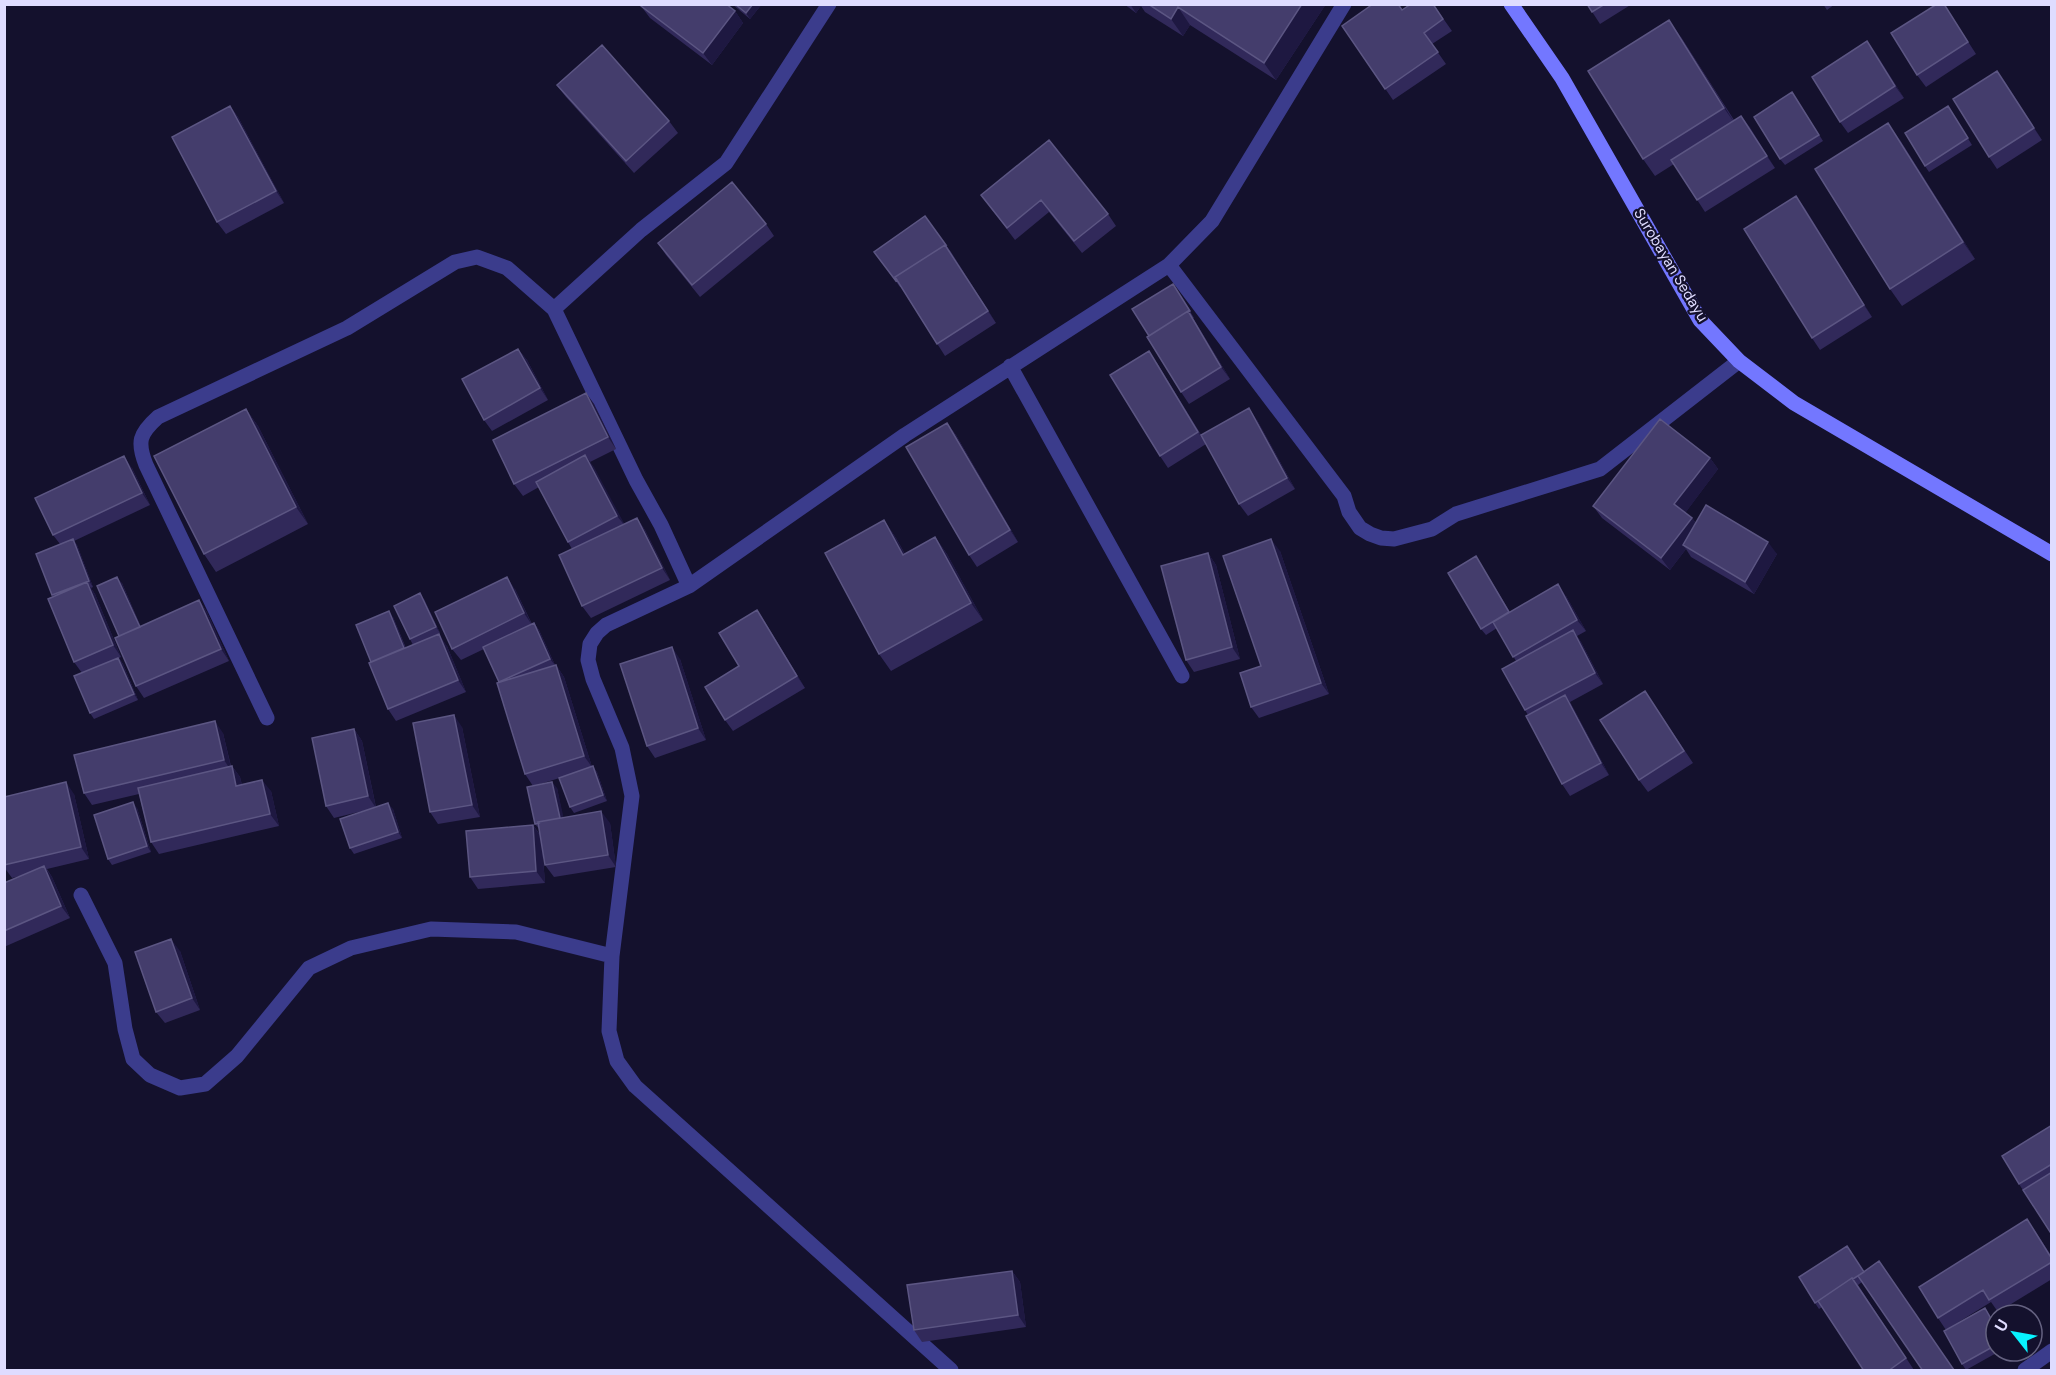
<svg xmlns="http://www.w3.org/2000/svg" width="2056" height="1375" font-family="'DM Sans',sans-serif">
  <rect width="100%" height="100%" fill="#14112d"/>
  <g fill="none" stroke-linecap="round" stroke-linejoin="round">
    <path stroke="#3b3c8c" stroke-width="15" d="M 1169,265 L 1344,496 L 1349,512 L 1360,528 L 1370,534 L 1381,538 L 1394,539 L 1432,529 L 1456,514 L 1600,469 L 1739,361
      M 554,309 L 641,230 L 726,163 L 829,4
      M 1010,366 L 1182,676
      M 267,718 L 146,465 C 137,442 139,434 158,417 L 347,328 L 455,262 L 477,257 L 507,268 L 554,309 L 636,480 L 661,525 L 689,586
      M 81,895 L 115,963 L 125,1029 L 133,1059 L 150,1075 L 180,1088 L 205,1084 L 237,1056 L 309,968 L 351,948 L 431,929 L 516,932 L 612,956
      M 951,1370 L 635,1086 L 617,1061 L 609,1031 L 612,956 L 632,796 L 622,748 L 593,679 L 588,660 L 590,644 L 597,633 L 606,625 L 689,586 L 905,435 L 1169,265 L 1212,221 L 1344,4
      M 2025,1370 L 2052,1351"/>
    <path stroke="#7377ff" stroke-width="15" d="M 1511,4 L 1562,78 L 1700,320 L 1739,361 L 1794,403 L 2052,554"/>
  </g>
  <path fill="#31295a" d="M 732,4 L 762,4 L 750,19 Z
    M 1124,4 L 1326,4 L 1276,80 L 1190,25 L 1183,36 L 1145,12 L 1141,6 L 1136,13 Z
    M 1433,4 L 1452,31 L 1432,44 L 1446,64 L 1393,100 L 1342,26 L 1402,10 Z
    M 1587,4 L 1632,4 L 1600,24 Z
    M 1823,4 L 1835,4 L 1827,10 Z
    M 1944,4 L 1976,54 L 1926,87 L 1917,75 Z
    M 641,6 L 735,11 L 743,23 L 712,65 L 650,18 Z
    M 1681,37 L 1734,120 L 1741,116 L 1775,168 L 1705,212 L 1674,164 L 1655,176 L 1643,159 Z
    M 1867,41 L 1904,98 L 1848,133 L 1840,122 Z
    M 1997,71 L 2042,140 L 1997,169 L 1989,157 Z
    M 557,85 L 669,121 L 678,133 L 634,173 L 566,97 Z
    M 1796,98 L 1823,141 L 1785,165 L 1780,159 Z
    M 230,106 L 238,117 L 284,203 L 226,234 L 217,222 Z
    M 1952,112 L 1972,145 L 1929,172 L 1925,166 Z
    M 1049,140 L 1108,214 L 1116,226 L 1082,253 L 1049,212 L 1015,240 L 981,195 Z
    M 1900,140 L 1975,259 L 1902,306 L 1890,289 Z
    M 1796,196 L 1872,317 L 1820,350 L 1812,338 Z
    M 925,216 L 951,252 L 996,323 L 945,356 L 901,287 L 900,287 L 874,252 Z
    M 766,224 L 774,236 L 700,297 L 666,255 L 658,243 Z
    M 1177,290 L 1194,318 L 1193,318 L 1230,379 L 1189,404 L 1181,392 L 1149,336 Z
    M 518,349 L 527,360 L 548,400 L 492,431 L 484,420 Z
    M 1157,363 L 1203,438 L 1257,420 L 1295,489 L 1248,516 L 1239,504 L 1206,444 L 1168,468 L 1160,456 Z
    M 586,393 L 594,404 L 616,449 L 590,462 L 624,524 L 637,518 L 645,530 L 670,580 L 591,618 L 582,606 L 572,549 L 568,542 L 539,487 L 523,496 L 514,484 Z
    M 246,409 L 258,426 L 308,524 L 216,572 L 204,554 Z
    M 947,423 L 956,435 L 1018,542 L 977,567 L 969,555 Z
    M 1710,458 L 1718,469 L 1685,513 L 1692,518 L 1696,523 L 1777,554 L 1754,594 L 1691,557 L 1686,549 L 1670,570 L 1602,518 L 1593,506 Z
    M 132,468 L 150,505 L 74,541 L 77,545 L 93,587 L 91,588 L 95,594 L 121,657 L 119,658 L 123,664 L 138,700 L 94,719 L 90,713 L 82,673 L 74,662 L 52,595 L 60,544 L 53,535 Z
    M 884,520 L 896,538 L 905,554 L 935,537 L 947,554 L 983,620 L 891,671 L 879,654 Z
    M 1280,551 L 1329,694 L 1259,718 L 1251,707 L 1261,666 Z
    M 1208,553 L 1216,565 L 1240,659 L 1194,672 L 1186,660 Z
    M 1476,556 L 1510,612 L 1566,596 L 1586,631 L 1577,636 L 1581,642 L 1603,684 L 1570,702 L 1609,775 L 1570,796 L 1562,784 L 1528,715 L 1525,710 L 1516,661 L 1497,628 L 1486,635 L 1481,629 Z
    M 122,583 L 141,627 L 199,600 L 207,612 L 229,661 L 144,698 L 136,686 L 119,636 Z
    M 515,589 L 532,624 L 534,623 L 539,630 L 555,665 L 552,666 L 556,665 L 564,677 L 592,767 L 597,772 L 607,801 L 574,813 L 570,807 L 566,776 L 537,785 L 557,788 L 563,818 L 610,823 L 616,867 L 554,877 L 545,865 L 542,844 L 545,883 L 478,889 L 470,877 L 533,825 L 541,836 L 540,830 L 535,824 L 533,786 L 525,774 L 499,682 L 484,649 L 461,660 L 452,649 Z
    M 424,599 L 440,633 L 430,638 L 447,646 L 466,692 L 396,721 L 388,709 L 371,662 L 393,617 L 406,648 L 413,645 L 410,639 Z
    M 757,610 L 765,622 L 805,688 L 733,731 L 725,720 L 739,666 Z
    M 680,659 L 706,740 L 655,758 L 647,746 Z
    M 1653,703 L 1693,763 L 1648,792 L 1639,780 Z
    M 462,727 L 480,817 L 438,824 L 430,812 Z
    M 354,729 L 362,741 L 376,807 L 393,809 L 402,838 L 354,854 L 350,848 L 367,810 L 334,818 L 326,806 Z
    M 223,733 L 231,766 L 232,766 L 240,777 L 242,785 L 271,791 L 279,826 L 159,854 L 151,842 L 139,794 L 92,805 L 84,793 Z
    M 74,794 L 89,859 L 47,869 L 52,877 L 70,918 L 4,947 L 4,883 L 24,875 L 12,878 L 4,867 L 4,797 Z
    M 137,808 L 151,852 L 112,865 L 108,859 Z
    M 180,951 L 200,1010 L 165,1023 L 156,1012 Z
    M 2052,1125 L 2052,1235 L 2019,1184 Z
    M 2035,1231 L 2052,1257 L 2052,1279 L 1998,1312 L 1991,1302 L 1949,1328 L 1989,1314 L 1996,1327 L 1996,1351 L 2000,1351 L 1966,1370 L 1962,1364 L 1946,1330 L 1938,1318 Z
    M 1847,1246 L 1862,1282 L 1858,1285 L 1914,1370 L 1913,1371 L 1864,1371 L 1822,1307 L 1819,1309 L 1815,1303 Z
    M 1012,1271 L 1020,1282 L 1026,1327 L 922,1342 L 914,1330 Z"/>
  <path fill="#1e1841" d="M 753,4 L 762,4 L 750,19 L 746,13 Z
    M 1130,4 L 1140,4 L 1141,6 L 1136,13 Z
    M 1302,4 L 1326,4 L 1276,80 L 1264,63 Z
    M 1178,7 L 1190,25 L 1183,36 L 1171,19 Z
    M 735,11 L 743,23 L 712,65 L 703,53 Z
    M 1669,20 L 1681,37 L 1736,125 L 1724,108 Z
    M 1867,41 L 1876,53 L 1904,98 L 1895,86 Z
    M 1997,71 L 2006,83 L 2042,140 L 2034,128 Z
    M 230,106 L 238,117 L 284,203 L 276,191 Z
    M 1741,116 L 1750,127 L 1775,168 L 1767,156 Z
    M 1888,123 L 1900,140 L 1975,259 L 1963,242 Z
    M 1796,196 L 1805,208 L 1872,317 L 1864,305 Z
    M 945,245 L 954,257 L 996,323 L 988,311 Z
    M 1188,311 L 1196,323 L 1230,379 L 1221,367 Z
    M 518,349 L 527,360 L 548,400 L 540,388 Z
    M 1149,351 L 1157,363 L 1206,444 L 1198,432 Z
    M 586,393 L 594,404 L 616,449 L 608,437 Z
    M 1249,408 L 1257,420 L 1295,489 L 1287,478 Z
    M 246,409 L 258,426 L 308,524 L 296,507 Z
    M 947,423 L 956,435 L 1018,542 L 1010,530 Z
    M 585,455 L 594,467 L 626,527 L 617,516 Z
    M 124,456 L 132,468 L 150,505 L 142,493 Z
    M 1710,458 L 1718,469 L 1683,516 L 1674,504 Z
    M 637,518 L 645,530 L 670,580 L 662,568 Z
    M 1692,518 L 1701,530 L 1683,545 L 1686,549 L 1670,570 L 1661,558 Z
    M 884,520 L 896,538 L 915,573 L 903,555 Z
    M 935,537 L 947,554 L 983,620 L 971,603 Z
    M 73,539 L 77,545 L 93,587 L 89,581 Z
    M 1271,539 L 1280,551 L 1329,694 L 1321,683 Z
    M 1768,542 L 1777,554 L 1754,594 L 1745,582 Z
    M 1208,553 L 1216,565 L 1240,659 L 1232,647 Z
    M 117,577 L 122,583 L 144,635 L 140,628 Z
    M 507,577 L 515,589 L 532,625 L 524,613 Z
    M 87,582 L 95,594 L 121,657 L 113,645 Z
    M 1558,584 L 1566,596 L 1586,631 L 1577,620 Z
    M 420,593 L 424,599 L 440,633 L 436,627 Z
    M 199,600 L 207,612 L 229,661 L 221,649 Z
    M 757,610 L 765,622 L 805,688 L 797,676 Z
    M 389,611 L 393,617 L 408,655 L 404,649 Z
    M 534,623 L 539,630 L 555,665 L 550,659 Z
    M 1573,630 L 1581,642 L 1603,684 L 1595,673 Z
    M 439,634 L 447,646 L 466,692 L 458,680 Z
    M 672,647 L 680,659 L 706,740 L 698,728 Z
    M 118,658 L 123,664 L 138,700 L 134,694 Z
    M 556,665 L 564,677 L 592,767 L 584,756 Z
    M 1565,695 L 1573,707 L 1609,775 L 1601,763 Z
    M 454,715 L 462,727 L 480,817 L 472,805 Z
    M 215,721 L 223,733 L 232,772 L 224,760 Z
    M 354,729 L 362,741 L 376,808 L 368,796 Z
    M 232,766 L 240,777 L 245,798 L 236,786 Z
    M 593,766 L 597,772 L 607,801 L 603,795 Z
    M 262,780 L 271,791 L 279,826 L 270,814 Z
    M 66,782 L 74,794 L 89,859 L 81,847 Z
    M 552,782 L 557,788 L 565,824 L 560,818 Z
    M 133,802 L 137,808 L 151,852 L 147,846 Z
    M 388,803 L 393,809 L 402,838 L 398,832 Z
    M 601,811 L 610,823 L 616,867 L 608,855 Z
    M 533,825 L 541,837 L 545,883 L 536,871 Z
    M 44,866 L 52,877 L 70,918 L 61,906 Z
    M 171,939 L 180,951 L 200,1010 L 192,998 Z
    M 2027,1219 L 2052,1257 L 2052,1259 Z
    M 1012,1271 L 1020,1282 L 1026,1327 L 1018,1315 Z"/>
  <path fill="#443d6c" stroke="#5c5683" stroke-width="1.5" d="M 642,4 L 726,4 L 735,11 L 703,53 L 641,6 Z
    M 735,4 L 753,4 L 746,13 Z
    M 1148,4 L 1302,4 L 1264,63 L 1178,7 L 1171,19 Z
    M 1373,4 L 1398,4 L 1402,10 L 1411,4 L 1433,4 L 1443,19 L 1424,33 L 1438,52 L 1385,89 L 1342,26 Z
    M 1587,4 L 1605,4 L 1592,12 Z
    M 1937,4 L 1944,4 L 1968,42 L 1917,75 L 1891,33 Z
    M 1669,20 L 1724,108 L 1643,159 L 1588,71 Z
    M 1867,41 L 1895,86 L 1840,122 L 1812,77 Z
    M 602,45 L 669,121 L 626,161 L 557,85 Z
    M 1997,71 L 2034,128 L 1989,157 L 1953,99 Z
    M 1792,92 L 1819,135 L 1780,159 L 1754,117 Z
    M 230,106 L 276,191 L 217,222 L 172,137 Z
    M 1948,106 L 1968,138 L 1925,166 L 1905,133 Z
    M 1741,116 L 1767,156 L 1697,200 L 1671,160 Z
    M 1888,123 L 1963,242 L 1890,289 L 1815,169 Z
    M 1049,140 L 1108,214 L 1074,241 L 1041,200 L 1007,228 L 981,195 Z
    M 732,182 L 766,224 L 692,285 L 658,243 Z
    M 1796,196 L 1864,305 L 1812,338 L 1744,229 Z
    M 925,216 L 946,245 L 945,245 L 895,277 L 897,280 L 896,281 L 874,252 Z
    M 945,245 L 988,311 L 937,344 L 895,277 Z
    M 1173,284 L 1190,311 L 1188,312 L 1188,311 L 1149,336 L 1132,309 Z
    M 1188,311 L 1221,367 L 1181,392 L 1147,337 Z
    M 518,349 L 540,388 L 484,420 L 462,379 Z
    M 1149,351 L 1198,432 L 1160,456 L 1110,375 Z
    M 586,393 L 608,437 L 514,484 L 493,440 Z
    M 1249,408 L 1287,478 L 1239,504 L 1201,435 Z
    M 246,409 L 296,507 L 204,554 L 154,456 Z
    M 1660,419 L 1710,458 L 1674,504 L 1692,518 L 1661,558 L 1593,506 Z
    M 947,423 L 1010,530 L 969,555 L 906,447 Z
    M 585,455 L 617,516 L 568,542 L 536,482 Z
    M 124,456 L 142,493 L 53,535 L 35,498 Z
    M 1706,505 L 1768,542 L 1745,582 L 1683,545 Z
    M 637,518 L 662,568 L 582,606 L 559,555 Z
    M 884,520 L 903,555 L 935,537 L 971,603 L 879,654 L 825,553 Z
    M 73,539 L 89,581 L 52,595 L 36,554 Z
    M 1271,539 L 1321,683 L 1251,707 L 1240,673 L 1261,666 L 1223,556 Z
    M 1208,553 L 1232,647 L 1186,660 L 1161,566 Z
    M 1476,556 L 1509,612 L 1481,629 L 1448,573 Z
    M 117,577 L 140,627 L 119,636 L 97,586 Z
    M 507,577 L 524,613 L 452,649 L 435,612 Z
    M 87,582 L 113,645 L 74,662 L 48,599 Z
    M 1558,584 L 1577,620 L 1513,657 L 1493,622 Z
    M 420,593 L 436,627 L 410,639 L 394,606 Z
    M 199,600 L 221,649 L 136,686 L 115,638 Z
    M 757,610 L 797,676 L 725,720 L 705,687 L 739,666 L 719,633 Z
    M 389,611 L 404,648 L 371,662 L 356,625 Z
    M 534,623 L 550,659 L 499,682 L 483,647 Z
    M 1573,630 L 1595,673 L 1525,710 L 1502,669 Z
    M 439,634 L 458,680 L 388,709 L 369,663 Z
    M 672,647 L 698,728 L 647,746 L 620,664 Z
    M 118,658 L 134,694 L 90,713 L 74,676 Z
    M 556,665 L 584,756 L 525,774 L 497,683 Z
    M 1645,691 L 1684,751 L 1639,780 L 1600,720 Z
    M 1565,695 L 1601,763 L 1562,784 L 1526,716 Z
    M 454,715 L 472,805 L 430,812 L 413,723 Z
    M 215,721 L 224,760 L 84,793 L 74,755 Z
    M 354,729 L 368,796 L 326,806 L 312,738 Z
    M 232,766 L 236,786 L 262,780 L 270,814 L 151,842 L 138,788 Z
    M 593,766 L 603,795 L 570,807 L 559,778 Z
    M 66,782 L 81,847 L 4,865 L 4,797 Z
    M 552,782 L 560,818 L 538,822 L 539,823 L 535,824 L 527,787 Z
    M 133,802 L 147,846 L 108,859 L 94,815 Z
    M 388,803 L 398,832 L 350,848 L 340,819 Z
    M 601,811 L 608,855 L 545,865 L 538,822 Z
    M 533,825 L 536,871 L 470,877 L 466,831 Z
    M 44,866 L 61,906 L 4,931 L 4,883 Z
    M 171,939 L 192,998 L 156,1012 L 135,952 Z
    M 2052,1125 L 2052,1164 L 2019,1184 L 2002,1156 Z
    M 2052,1172 L 2052,1235 L 2023,1190 Z
    M 2027,1219 L 2052,1259 L 2052,1262 L 1989,1300 L 1983,1290 L 1938,1318 L 1919,1287 Z
    M 1847,1246 L 1864,1272 L 1853,1279 L 1852,1278 L 1815,1303 L 1799,1277 Z
    M 1879,1261 L 1954,1370 L 1954,1371 L 1923,1371 L 1858,1276 Z
    M 1012,1271 L 1018,1315 L 914,1330 L 907,1285 Z
    M 1852,1278 L 1906,1358 L 1888,1371 L 1864,1371 L 1818,1301 Z
    M 1985,1308 L 1996,1328 L 1996,1345 L 1962,1364 L 1944,1331 Z"/>
  <g text-anchor="middle" dominant-baseline="central" stroke-width="4.5" stroke-linejoin="round" paint-order="stroke">
    <g font-size="15" fill="#dfdcff" stroke="#14112d">
      <text transform="translate(1671 265) rotate(59)">Surobayan Sedayu</text>
    </g>
  </g>
  <rect width="2056" height="1375" fill="none" stroke="#dfdcff" stroke-width="12"/>
  <g transform="translate(2014 1333) rotate(301)"><circle r="28" fill="#14112d" stroke="#656281" stroke-width="1.5"/>
  <path d="M0-4.5L10 22L0 15L-10 22Z" fill="#08f3ff"/>
  <text y="-9" font-size="16" font-weight="bold" text-anchor="middle" fill="#dfdcff">U</text>
  </g>
</svg>
